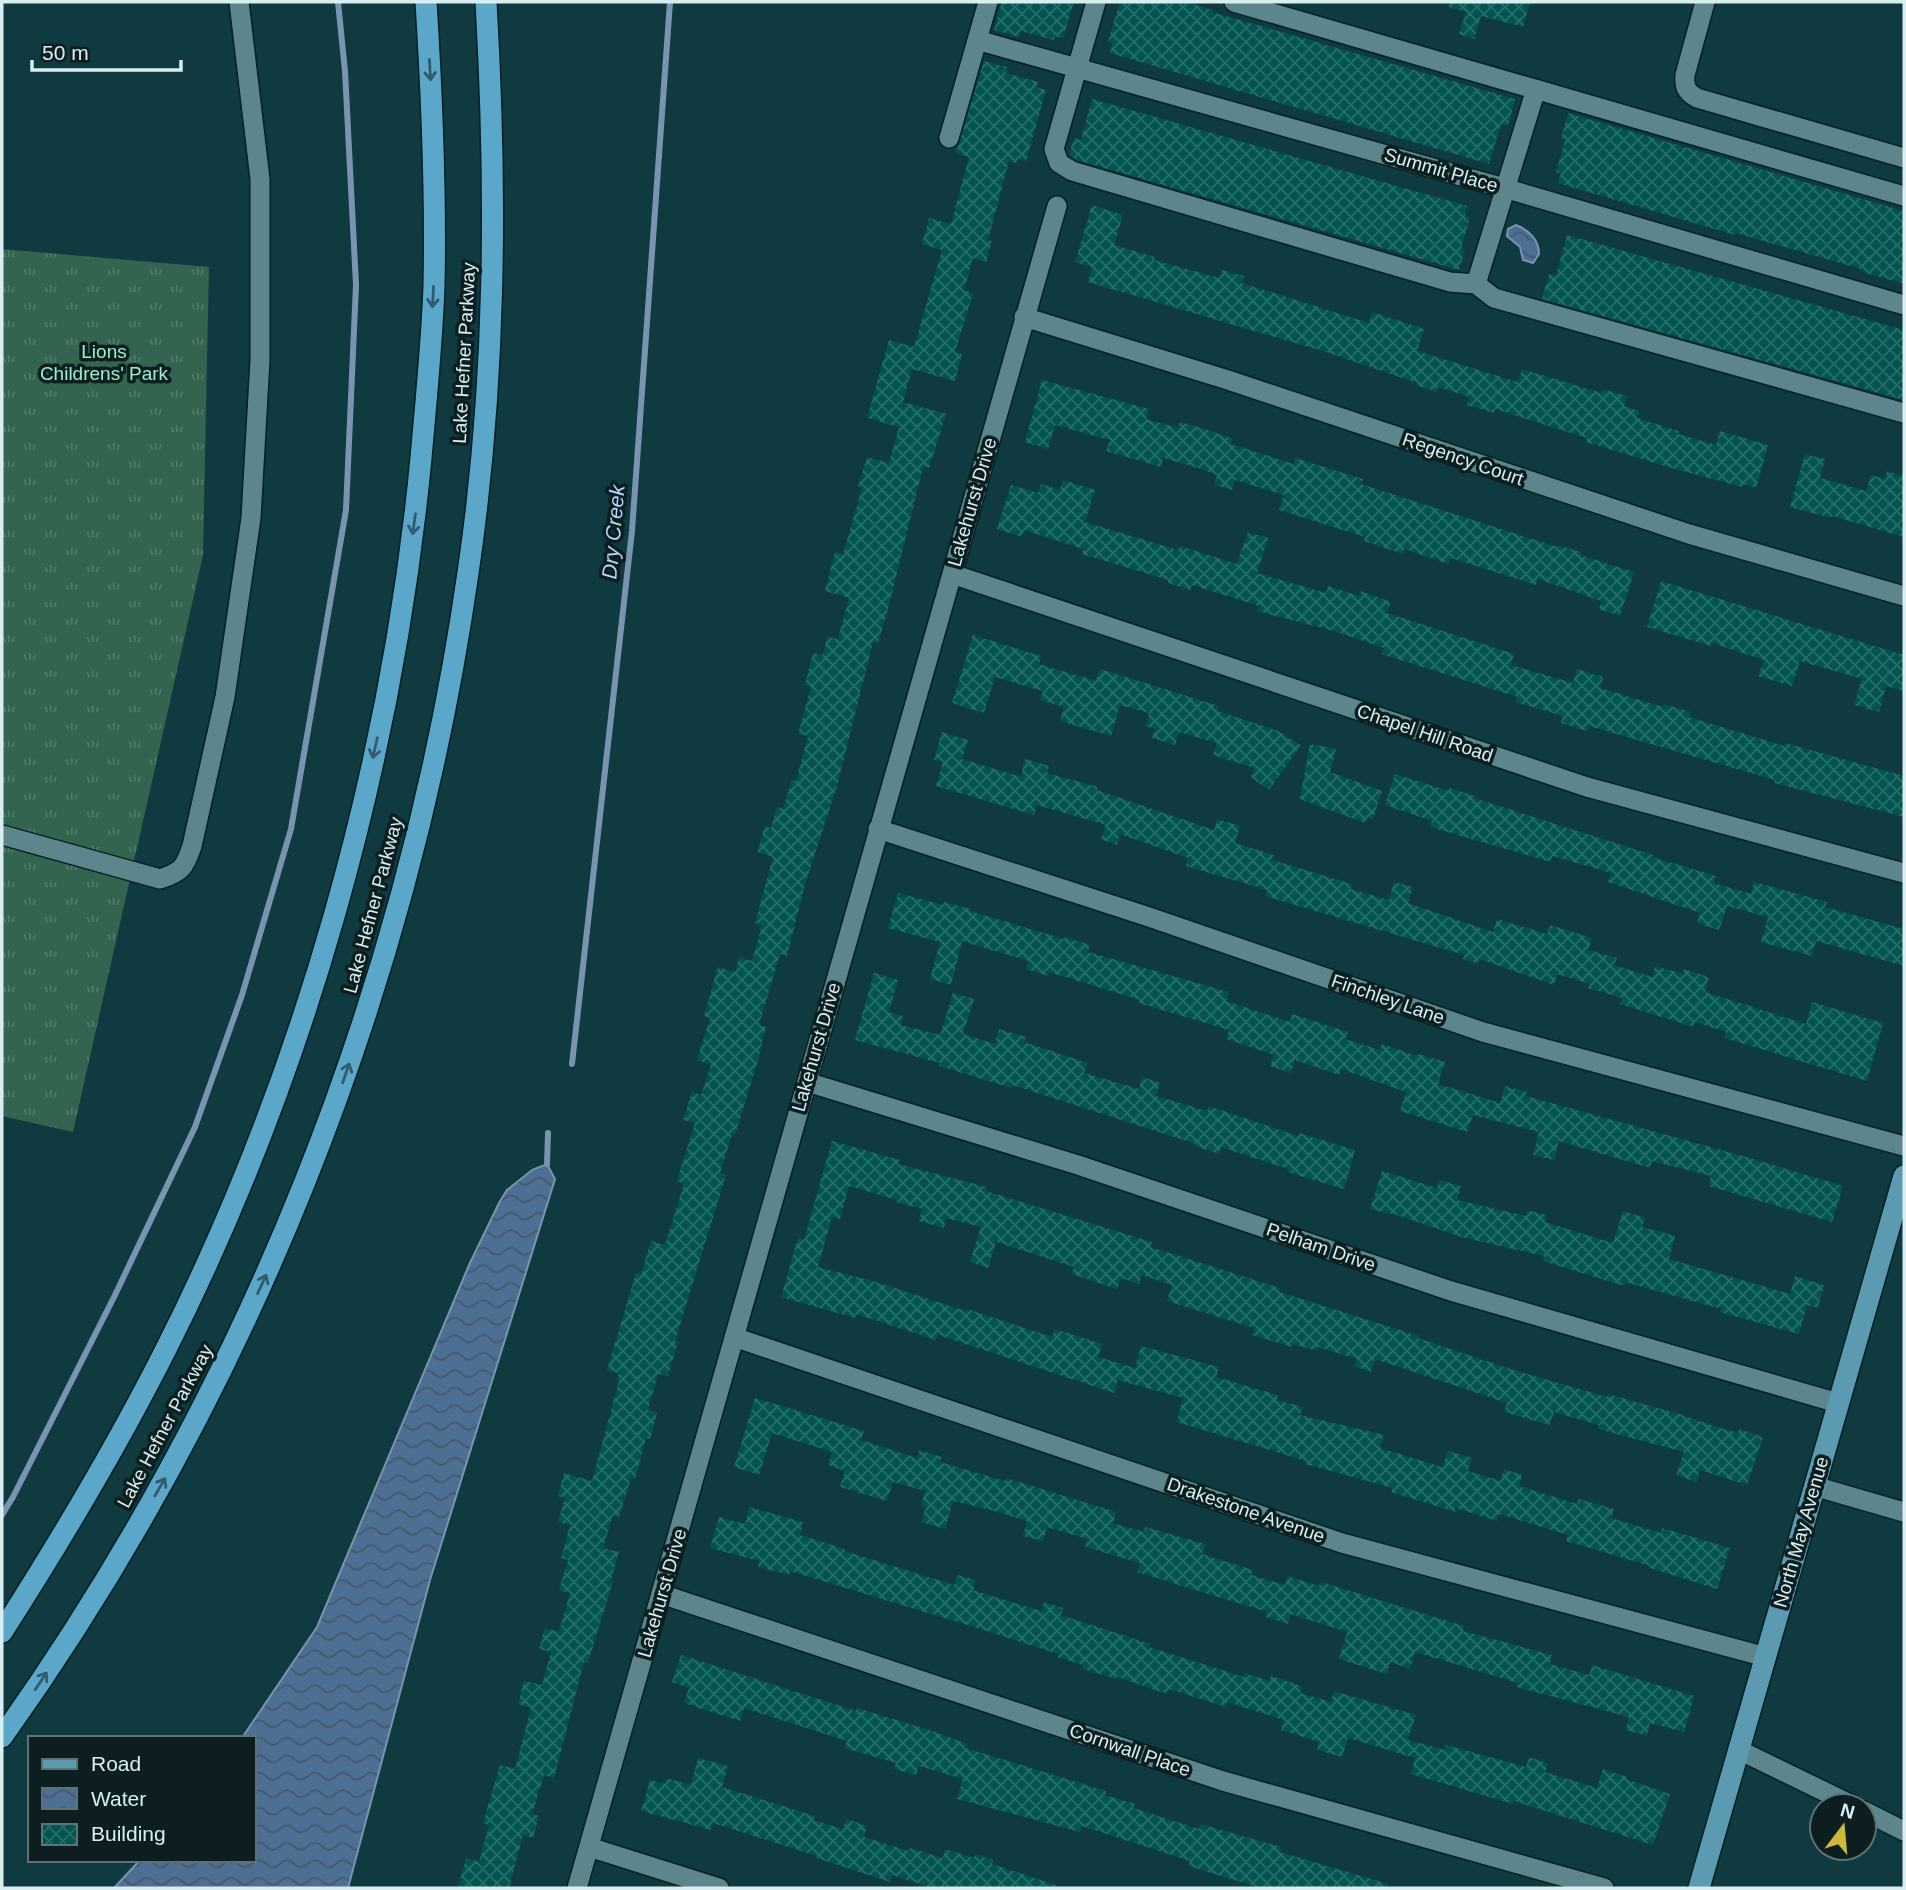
<svg xmlns="http://www.w3.org/2000/svg" width="1906" height="1890" font-family="Helvetica,sans-serif">
  <defs>
    <pattern id="grass-tufts" width="24" height="20" patternUnits="userSpaceOnUse" patternTransform="scale(1.75)"><rect width="24" height="20" fill="#33644f"/><path d="M3 7l-1-3M5 7V3M7 7l1-3M15 17l-1-3M17 17v-4M19 17l1-3" fill="none" stroke="#507a69"/></pattern>
    <pattern id="water-waves" width="16" height="10" patternUnits="userSpaceOnUse" patternTransform="scale(1.75)"><rect width="16" height="10" fill="#4d6f94"/><path d="M0 5q4-4 8 0t8 0" fill="none" stroke="#46596b"/></pattern>
    <pattern id="building-cross-hatch" width="8" height="8" patternUnits="userSpaceOnUse" patternTransform="scale(1.75)"><rect width="8" height="8" fill="#02554f"/><path d="M0 0l8 8M0 8l8-8" fill="none" stroke="#266e69"/></pattern>
  </defs>
  <rect width="100%" height="100%" fill="#0f3a40"/>
  <path fill="url(#grass-tufts)" d="M 2,249 L 209,267 L 203,555 L 73,1132 L 2,1116 Z"/>
  <path fill="url(#water-waves)" stroke="#7795b0" stroke-width="2" d="M 1516,225 C 1529,230 1539,240 1539,254 L 1533,263 L 1523,260 L 1520,247 L 1507,236 L 1508,229 Z
    M 547,1164 L 555,1179 L 430,1580 L 348,1888 L 114,1888 L 140,1860 L 254,1860 L 254,1738 L 242,1738 L 317,1627 L 469,1265 L 499,1203 L 507,1190 L 532,1170 Z"/>
  <g fill="none" stroke-linecap="round" stroke-linejoin="round">
    <path stroke="#7795b0" stroke-width="6" d="M 572,1064 L 632,531 L 670,2
      M 547,1164 L 548,1133
      M 2,1515 L 13,1497 L 115,1295 L 195,1127 L 242,995 L 291,829 L 346,510 L 356,285 L 345,71 L 338,2"/>
  </g>
  <path fill="url(#building-cross-hatch)" d="M 1002,2 L 1074,2 L 1063,38 L 1055,36 L 1054,40 L 1021,31 L 1019,37 L 994,30 Z
    M 1120,2 L 1185,2 L 1213,10 L 1212,12 L 1515,99 L 1508,126 L 1501,124 L 1489,164 L 1110,53 L 1113,43 L 1108,42 Z
    M 1449,2 L 1530,2 L 1523,27 L 1481,16 L 1474,39 L 1459,34 L 1466,12 L 1449,7 Z
    M 984,61 L 1007,67 L 1006,73 L 1038,82 L 1036,87 L 1046,90 L 1026,161 L 1018,159 L 1016,163 L 1009,161 L 988,240 L 992,241 L 986,262 L 973,258 L 964,290 L 973,293 L 955,352 L 962,354 L 955,381 L 912,369 L 903,402 L 946,414 L 929,468 L 923,467 L 888,609 L 878,643 L 873,642 L 837,786 L 805,884 L 787,956 L 780,954 L 759,1025 L 766,1027 L 758,1060 L 735,1135 L 732,1134 L 720,1173 L 726,1175 L 675,1341 L 678,1342 L 668,1376 L 658,1374 L 648,1410 L 657,1413 L 650,1439 L 646,1438 L 635,1479 L 631,1478 L 619,1517 L 613,1515 L 603,1548 L 619,1552 L 611,1580 L 613,1581 L 588,1663 L 584,1662 L 554,1778 L 544,1775 L 532,1814 L 539,1816 L 533,1838 L 523,1835 L 509,1888 L 458,1888 L 466,1858 L 479,1862 L 489,1825 L 483,1823 L 500,1765 L 515,1769 L 531,1708 L 518,1704 L 524,1681 L 542,1685 L 551,1652 L 539,1649 L 545,1628 L 559,1632 L 570,1593 L 559,1590 L 568,1560 L 561,1558 L 570,1525 L 558,1522 L 565,1498 L 558,1496 L 564,1473 L 592,1481 L 619,1381 L 617,1380 L 619,1373 L 607,1370 L 636,1273 L 641,1274 L 651,1241 L 665,1245 L 684,1184 L 677,1181 L 695,1123 L 683,1120 L 692,1092 L 701,1095 L 711,1065 L 697,1060 L 710,1018 L 704,1016 L 718,967 L 735,972 L 739,957 L 752,961 L 762,925 L 755,923 L 773,857 L 757,852 L 765,826 L 771,828 L 777,807 L 783,809 L 792,780 L 796,781 L 808,736 L 798,734 L 811,687 L 805,685 L 813,653 L 823,655 L 827,637 L 838,639 L 849,598 L 825,591 L 835,552 L 843,554 L 862,488 L 858,487 L 867,457 L 889,463 L 899,427 L 867,418 L 889,340 L 914,347 L 942,250 L 922,244 L 929,218 L 951,224 L 969,157 L 956,153 Z
    M 1092,99 L 1467,206 L 1465,216 L 1470,217 L 1461,249 L 1465,250 L 1459,270 L 1077,160 L 1069,155 L 1074,138 L 1081,140 Z
    M 1568,113 L 1904,211 L 1904,284 L 1860,271 L 1861,269 L 1736,233 L 1735,235 L 1558,183 L 1561,173 L 1556,172 L 1565,140 L 1561,139 Z
    M 1092,205 L 1123,215 L 1114,245 L 1155,257 L 1154,260 L 1219,278 L 1222,270 L 1244,276 L 1242,283 L 1369,323 L 1372,312 L 1424,329 L 1417,351 L 1518,382 L 1522,369 L 1601,393 L 1602,389 L 1627,396 L 1624,406 L 1639,411 L 1637,418 L 1679,431 L 1678,434 L 1716,445 L 1720,431 L 1768,445 L 1756,488 L 1743,484 L 1742,487 L 1668,467 L 1586,442 L 1587,438 L 1495,409 L 1494,413 L 1467,405 L 1470,397 L 1438,387 L 1437,392 L 1416,385 L 1417,383 L 1329,353 L 1088,282 L 1092,267 L 1075,262 Z
    M 1567,235 L 1904,330 L 1904,400 L 1542,299 L 1549,274 L 1556,276 Z
    M 1042,380 L 1149,409 L 1146,419 L 1178,428 L 1180,422 L 1202,428 L 1233,439 L 1231,444 L 1294,464 L 1295,458 L 1363,479 L 1361,484 L 1557,547 L 1558,545 L 1581,552 L 1580,555 L 1634,572 L 1620,616 L 1599,609 L 1601,601 L 1538,579 L 1536,585 L 1451,558 L 1449,564 L 1404,549 L 1403,554 L 1364,541 L 1365,537 L 1279,510 L 1284,495 L 1235,480 L 1232,490 L 1214,485 L 1217,475 L 1198,468 L 1163,458 L 1161,467 L 1106,451 L 1110,440 L 1055,425 L 1048,449 L 1025,442 Z
    M 1805,454 L 1825,459 L 1820,478 L 1866,491 L 1871,475 L 1885,479 L 1887,471 L 1904,476 L 1904,537 L 1832,516 L 1831,518 L 1790,507 Z
    M 1063,480 L 1095,490 L 1085,522 L 1178,550 L 1180,546 L 1237,564 L 1248,532 L 1268,538 L 1257,573 L 1326,593 L 1328,586 L 1359,596 L 1361,591 L 1391,602 L 1387,613 L 1514,654 L 1511,665 L 1573,683 L 1577,669 L 1603,677 L 1600,688 L 1663,707 L 1664,704 L 1691,712 L 1689,717 L 1784,746 L 1785,743 L 1904,776 L 1904,817 L 1774,783 L 1775,780 L 1589,726 L 1587,731 L 1561,723 L 1563,716 L 1516,702 L 1517,697 L 1382,654 L 1384,648 L 1334,631 L 1257,611 L 1259,606 L 1192,585 L 1190,590 L 1168,583 L 1168,580 L 1082,554 L 1083,549 L 1024,530 L 1022,537 L 997,529 L 1011,485 L 1038,493 L 1041,484 L 1060,490 Z
    M 1661,581 L 1904,655 L 1904,691 L 1886,686 L 1879,712 L 1854,705 L 1862,679 L 1800,661 L 1792,686 L 1758,676 L 1764,660 L 1712,643 L 1711,646 L 1647,627 Z
    M 973,635 L 1041,656 L 1039,664 L 1096,681 L 1100,669 L 1219,706 L 1218,711 L 1278,731 L 1301,745 L 1269,790 L 1251,777 L 1254,768 L 1213,755 L 1217,743 L 1179,732 L 1175,745 L 1152,738 L 1155,729 L 1146,726 L 1149,713 L 1120,705 L 1111,736 L 1060,721 L 1064,707 L 1040,700 L 1043,691 L 995,677 L 984,713 L 952,703 Z
    M 942,732 L 968,740 L 962,759 L 1021,777 L 1025,759 L 1049,766 L 1047,773 L 1098,787 L 1097,790 L 1214,830 L 1217,819 L 1240,826 L 1235,843 L 1274,855 L 1272,860 L 1352,884 L 1350,889 L 1389,900 L 1394,882 L 1413,887 L 1408,903 L 1493,932 L 1497,919 L 1547,934 L 1550,925 L 1592,938 L 1588,950 L 1617,958 L 1614,965 L 1652,977 L 1655,966 L 1683,974 L 1684,969 L 1709,977 L 1705,992 L 1806,1024 L 1812,1002 L 1883,1023 L 1867,1081 L 1724,1038 L 1726,1032 L 1695,1022 L 1694,1027 L 1620,1004 L 1622,998 L 1588,988 L 1590,984 L 1557,974 L 1554,985 L 1479,959 L 1478,964 L 1463,959 L 1464,955 L 1265,896 L 1267,890 L 1186,866 L 1188,858 L 1120,834 L 1117,845 L 1101,839 L 1106,825 L 1037,805 L 1034,815 L 936,786 L 943,762 L 934,760 Z
    M 1310,744 L 1336,749 L 1330,772 L 1382,791 L 1373,819 L 1367,818 L 1365,823 L 1300,799 Z
    M 1395,774 L 1449,791 L 1449,788 L 1475,796 L 1474,798 L 1653,855 L 1652,857 L 1716,876 L 1714,883 L 1751,894 L 1754,882 L 1827,902 L 1825,907 L 1904,929 L 1904,966 L 1816,941 L 1812,956 L 1761,942 L 1768,917 L 1727,906 L 1719,930 L 1697,923 L 1700,913 L 1608,882 L 1611,873 L 1553,856 L 1551,862 L 1430,827 L 1432,821 L 1385,805 Z
    M 898,893 L 943,905 L 944,902 L 971,909 L 970,911 L 1064,939 L 1065,937 L 1090,945 L 1088,952 L 1229,992 L 1226,1001 L 1290,1022 L 1292,1014 L 1348,1032 L 1345,1039 L 1380,1050 L 1382,1044 L 1417,1056 L 1418,1054 L 1445,1062 L 1438,1084 L 1500,1103 L 1505,1086 L 1527,1092 L 1526,1096 L 1750,1158 L 1843,1186 L 1832,1222 L 1709,1186 L 1711,1176 L 1652,1161 L 1650,1168 L 1559,1141 L 1554,1160 L 1533,1155 L 1539,1132 L 1473,1115 L 1467,1132 L 1400,1111 L 1406,1092 L 1341,1069 L 1339,1075 L 1295,1060 L 1291,1073 L 1270,1066 L 1274,1055 L 1226,1039 L 1229,1030 L 1139,1003 L 1140,1000 L 1049,972 L 1048,976 L 1026,969 L 1028,961 L 962,941 L 951,985 L 930,979 L 940,942 L 888,928 Z
    M 874,973 L 898,980 L 889,1012 L 903,1016 L 901,1025 L 940,1035 L 953,993 L 974,999 L 963,1034 L 995,1044 L 999,1029 L 1026,1037 L 1024,1042 L 1088,1063 L 1084,1073 L 1139,1089 L 1142,1077 L 1160,1083 L 1156,1096 L 1207,1111 L 1209,1106 L 1298,1136 L 1299,1133 L 1355,1150 L 1344,1189 L 1287,1172 L 1288,1169 L 1221,1147 L 1219,1154 L 1195,1146 L 1196,1144 L 1012,1085 L 1011,1088 L 939,1066 L 940,1063 L 855,1040 Z
    M 832,1141 L 900,1160 L 898,1164 L 987,1187 L 986,1191 L 1152,1242 L 1151,1247 L 1280,1288 L 1279,1292 L 1419,1336 L 1418,1338 L 1507,1368 L 1607,1397 L 1608,1394 L 1679,1414 L 1717,1427 L 1738,1433 L 1739,1429 L 1763,1437 L 1747,1485 L 1700,1470 L 1696,1482 L 1676,1475 L 1684,1452 L 1598,1429 L 1599,1425 L 1554,1412 L 1550,1425 L 1504,1412 L 1507,1403 L 1375,1359 L 1371,1372 L 1354,1366 L 1357,1359 L 1318,1347 L 1317,1351 L 1293,1344 L 1292,1347 L 1252,1335 L 1254,1328 L 1167,1301 L 1172,1285 L 1142,1275 L 1139,1284 L 1121,1278 L 1117,1289 L 1072,1274 L 1074,1267 L 996,1242 L 988,1268 L 970,1262 L 981,1227 L 946,1218 L 944,1228 L 919,1221 L 922,1209 L 896,1202 L 897,1200 L 849,1186 L 840,1219 L 832,1217 L 818,1267 L 876,1282 L 966,1311 L 967,1309 L 1052,1337 L 1055,1329 L 1102,1344 L 1098,1357 L 1135,1368 L 1141,1346 L 1219,1367 L 1216,1377 L 1278,1395 L 1277,1400 L 1303,1407 L 1300,1415 L 1384,1435 L 1380,1448 L 1442,1467 L 1448,1451 L 1472,1458 L 1468,1471 L 1501,1481 L 1504,1469 L 1522,1475 L 1519,1486 L 1577,1504 L 1579,1499 L 1614,1509 L 1611,1518 L 1661,1533 L 1662,1528 L 1730,1548 L 1717,1589 L 1650,1568 L 1650,1566 L 1566,1541 L 1568,1535 L 1499,1514 L 1497,1521 L 1456,1508 L 1455,1512 L 1391,1492 L 1393,1488 L 1305,1464 L 1306,1461 L 1177,1422 L 1183,1398 L 1118,1380 L 1114,1393 L 938,1335 L 936,1340 L 856,1314 L 855,1318 L 781,1297 L 798,1238 L 804,1240 Z
    M 1382,1171 L 1437,1188 L 1439,1180 L 1461,1186 L 1457,1200 L 1526,1216 L 1527,1210 L 1547,1215 L 1545,1222 L 1613,1243 L 1623,1211 L 1645,1218 L 1642,1227 L 1675,1236 L 1669,1259 L 1790,1294 L 1795,1276 L 1824,1285 L 1818,1308 L 1807,1305 L 1799,1334 L 1720,1312 L 1721,1309 L 1625,1282 L 1624,1286 L 1543,1261 L 1544,1256 L 1461,1237 L 1397,1215 L 1370,1209 Z
    M 755,1398 L 864,1431 L 861,1440 L 917,1458 L 919,1450 L 942,1457 L 940,1462 L 1005,1481 L 1006,1478 L 1116,1512 L 1113,1523 L 1144,1532 L 1145,1527 L 1206,1544 L 1202,1554 L 1253,1570 L 1251,1575 L 1285,1585 L 1288,1576 L 1319,1586 L 1321,1582 L 1464,1626 L 1463,1631 L 1552,1655 L 1550,1664 L 1589,1675 L 1592,1665 L 1694,1696 L 1684,1732 L 1650,1723 L 1647,1736 L 1626,1730 L 1629,1717 L 1517,1687 L 1518,1683 L 1415,1652 L 1410,1669 L 1390,1662 L 1387,1674 L 1339,1659 L 1347,1632 L 1291,1614 L 1288,1624 L 1266,1617 L 1267,1612 L 1137,1572 L 1140,1563 L 1085,1547 L 1087,1539 L 1047,1527 L 1043,1541 L 1023,1536 L 1027,1521 L 987,1509 L 953,1501 L 945,1529 L 921,1522 L 926,1507 L 921,1506 L 925,1491 L 893,1482 L 887,1501 L 840,1487 L 845,1471 L 828,1465 L 832,1452 L 772,1433 L 759,1475 L 734,1467 Z
    M 749,1507 L 803,1522 L 800,1535 L 845,1549 L 845,1551 L 954,1585 L 958,1575 L 976,1580 L 973,1590 L 1041,1611 L 1044,1602 L 1063,1608 L 1061,1615 L 1150,1644 L 1149,1647 L 1244,1677 L 1245,1673 L 1269,1681 L 1271,1676 L 1302,1686 L 1300,1693 L 1331,1702 L 1334,1691 L 1416,1715 L 1408,1740 L 1445,1750 L 1446,1745 L 1526,1767 L 1529,1757 L 1548,1763 L 1545,1772 L 1597,1788 L 1603,1769 L 1627,1777 L 1626,1779 L 1670,1794 L 1653,1845 L 1514,1801 L 1513,1804 L 1411,1774 L 1415,1758 L 1348,1738 L 1342,1757 L 1317,1750 L 1319,1742 L 1281,1730 L 1284,1720 L 1227,1702 L 1226,1707 L 1169,1689 L 1167,1694 L 1117,1677 L 1116,1679 L 1082,1669 L 1083,1665 L 1057,1657 L 1058,1654 L 974,1627 L 790,1571 L 789,1575 L 758,1567 L 759,1561 L 710,1548 L 719,1517 L 745,1524 Z
    M 681,1655 L 856,1711 L 857,1708 L 929,1730 L 968,1744 L 966,1748 L 1106,1791 L 1105,1795 L 1135,1804 L 1133,1808 L 1199,1829 L 1201,1824 L 1281,1847 L 1280,1852 L 1388,1884 L 1388,1888 L 1261,1888 L 1188,1866 L 1190,1861 L 1082,1826 L 1080,1832 L 957,1799 L 963,1779 L 919,1766 L 916,1775 L 894,1769 L 896,1763 L 845,1748 L 847,1741 L 744,1708 L 740,1721 L 684,1703 L 689,1688 L 672,1682 Z
    M 698,1758 L 728,1766 L 722,1787 L 815,1816 L 813,1820 L 843,1829 L 846,1819 L 867,1826 L 864,1837 L 909,1851 L 910,1848 L 943,1858 L 945,1849 L 974,1858 L 975,1854 L 993,1860 L 992,1864 L 1056,1885 L 1056,1888 L 932,1888 L 892,1875 L 890,1882 L 816,1858 L 817,1856 L 713,1823 L 711,1830 L 641,1811 L 650,1780 L 665,1784 L 666,1778 L 691,1785 Z"/>
  <g fill="none" stroke-linecap="round" stroke-linejoin="round">
    <g stroke="#012024" stroke-width="22">
      <path id="minor" d="M 1096,2 L 1054,149 L 1059,163 L 1072,171 L 1450,282 L 1476,284
        M 1234,2 L 1904,196
        M 1705,2 L 1685,75 C 1684,86 1686,92 1697,98 L 1904,158
        M 977,40 L 1504,188 L 1904,305
        M 1536,89 L 1476,284 L 1494,298 L 1904,413
        M 949,138 L 988,2
        M 1024,317 L 1228,380 L 1689,534 L 1904,596
        M 952,574 L 1587,787 L 1904,873
        M 878,829 L 1149,917 L 1483,1032 L 1904,1146
        M 2,835 L 160,879 C 182,872 185,867 192,846 L 225,697 L 251,518 L 260,360 L 260,179 L 239,2
        M 807,1082 L 1078,1165 L 1451,1291 L 1838,1403
        M 734,1337 L 1342,1543 L 1766,1657
        M 1814,1486 L 1904,1512
        M 661,1594 L 1223,1781 L 1604,1888
        M 1739,1750 L 1854,1806
        M 1864,1811 L 1904,1831
        M 589,1847 L 719,1888
        M 577,1888 L 1057,206"/>
    </g>
    <g stroke="#012024" stroke-width="24">
      <path id="major" d="M 1699,1888 L 1904,1176"/>
    </g>
    <g stroke="#012024" stroke-width="24">
      <path id="highway" d="M 2,1632 C 61,1540 117,1446 166,1349 C 304,1076 392,762 421,458 C 426,401 432,343 434,286 C 436,191 432,97 426,2
        M 2,1737 C 247,1393 408,992 468,573 C 496,384 497,192 486,2"/>
    </g>
    <use href="#minor" stroke="#5c868c" stroke-width="19"/>
    <use href="#major" stroke="#5b9ab1" stroke-width="21"/>
    <use href="#highway" stroke="#5ba7c9" stroke-width="21"/>
  </g>
  <defs><path id="oneway-shaft" d="M-6 0H5M1.5-3L5.5 0L1.5 3" fill="none" stroke-width="1.6" stroke-linecap="round" stroke-linejoin="round" transform="scale(1.75)"/></defs>
  <g stroke="#305c6d">
    <use href="#oneway-shaft" transform="translate(430 70) rotate(87)"/>
    <use href="#oneway-shaft" transform="translate(433 297) rotate(93)"/>
    <use href="#oneway-shaft" transform="translate(414 524) rotate(98)"/>
    <use href="#oneway-shaft" transform="translate(375 748) rotate(103)"/>
    <use href="#oneway-shaft" transform="translate(346 1073) rotate(-71)"/>
    <use href="#oneway-shaft" transform="translate(262 1284) rotate(-65)"/>
    <use href="#oneway-shaft" transform="translate(160 1487) rotate(-60)"/>
    <use href="#oneway-shaft" transform="translate(41 1681) rotate(-56)"/>
  </g>
  <g text-anchor="middle" dominant-baseline="central" stroke-width="7" stroke-linejoin="round" paint-order="stroke">
    <g font-size="19" fill="#d8eef2" stroke="#0d1e21">
      <text transform="translate(1441 170) rotate(16)">Summit Place</text>
      <text transform="translate(464 353) rotate(-87)">Lake Hefner Parkway</text>
      <text transform="translate(1463 459) rotate(19)">Regency Court</text>
      <text transform="translate(972 502) rotate(-74)">Lakehurst Drive</text>
      <text transform="translate(1425 733) rotate(19)">Chapel Hill Road</text>
      <text transform="translate(373 905) rotate(-75)">Lake Hefner Parkway</text>
      <text transform="translate(1388 999) rotate(19)">Finchley Lane</text>
      <text transform="translate(816 1047) rotate(-74)">Lakehurst Drive</text>
      <text transform="translate(1321 1247) rotate(19)">Pelham Drive</text>
      <text transform="translate(165 1426) rotate(-62)">Lake Hefner Parkway</text>
      <text transform="translate(1246 1510) rotate(19)">Drakestone Avenue</text>
      <text transform="translate(1801 1532) rotate(-74)">North May Avenue</text>
      <text transform="translate(662 1593) rotate(-74)">Lakehurst Drive</text>
      <text transform="translate(1130 1750) rotate(19)">Cornwall Place</text>
    </g>
    <g font-size="19" fill="#99f0ca" stroke="#0d1e21">
      <text x="104" y="351">Lions<tspan x="104" dy="22">Childrens' Park</tspan></text>
    </g>
    <g font-size="21" font-style="italic" fill="#b7d7fb" stroke="#0d1e21">
      <text transform="translate(613 532) rotate(-85)">Dry Creek</text>
    </g>
  </g>
  <rect width="1906" height="1890" fill="none" stroke="#d8eef2" stroke-width="7"/>
  <rect x="28" y="1736" width="228" height="126" fill="#0d1e21" stroke="#5e7175" stroke-width="2"/>
  <rect x="42" y="1759" width="35" height="10" fill="#5b9ab1" stroke="#5e7175" stroke-width="2"/>
  <text x="91" y="1771" font-size="21" fill="#d8eef2">Road</text>
  <rect x="42" y="1788" width="35" height="21" fill="url(#water-waves)" stroke="#5e7175" stroke-width="2"/>
  <text x="91" y="1806" font-size="21" fill="#d8eef2">Water</text>
  <rect x="42" y="1824" width="35" height="21" fill="url(#building-cross-hatch)" stroke="#5e7175" stroke-width="2"/>
  <text x="91" y="1841" font-size="21" fill="#d8eef2">Building</text>
  <g transform="translate(1843 1827) rotate(16)"><circle r="33" fill="#0d1e21" stroke="#5e7175" stroke-width="2"/>
  <path d="M0-5L12 26L0 18L-12 26Z" fill="#ceb838"/>
  <text y="-10" font-size="19" font-weight="bold" text-anchor="middle" fill="#d8eef2">N</text>
  </g>
  <path d="M32 60v10h149v-10" fill="none" stroke="#d8eef2" stroke-width="3.5"/>
  <text x="42" y="60" font-size="21" fill="#d8eef2" stroke="#0d1e21" stroke-width="5" paint-order="stroke">50 m</text>
</svg>
